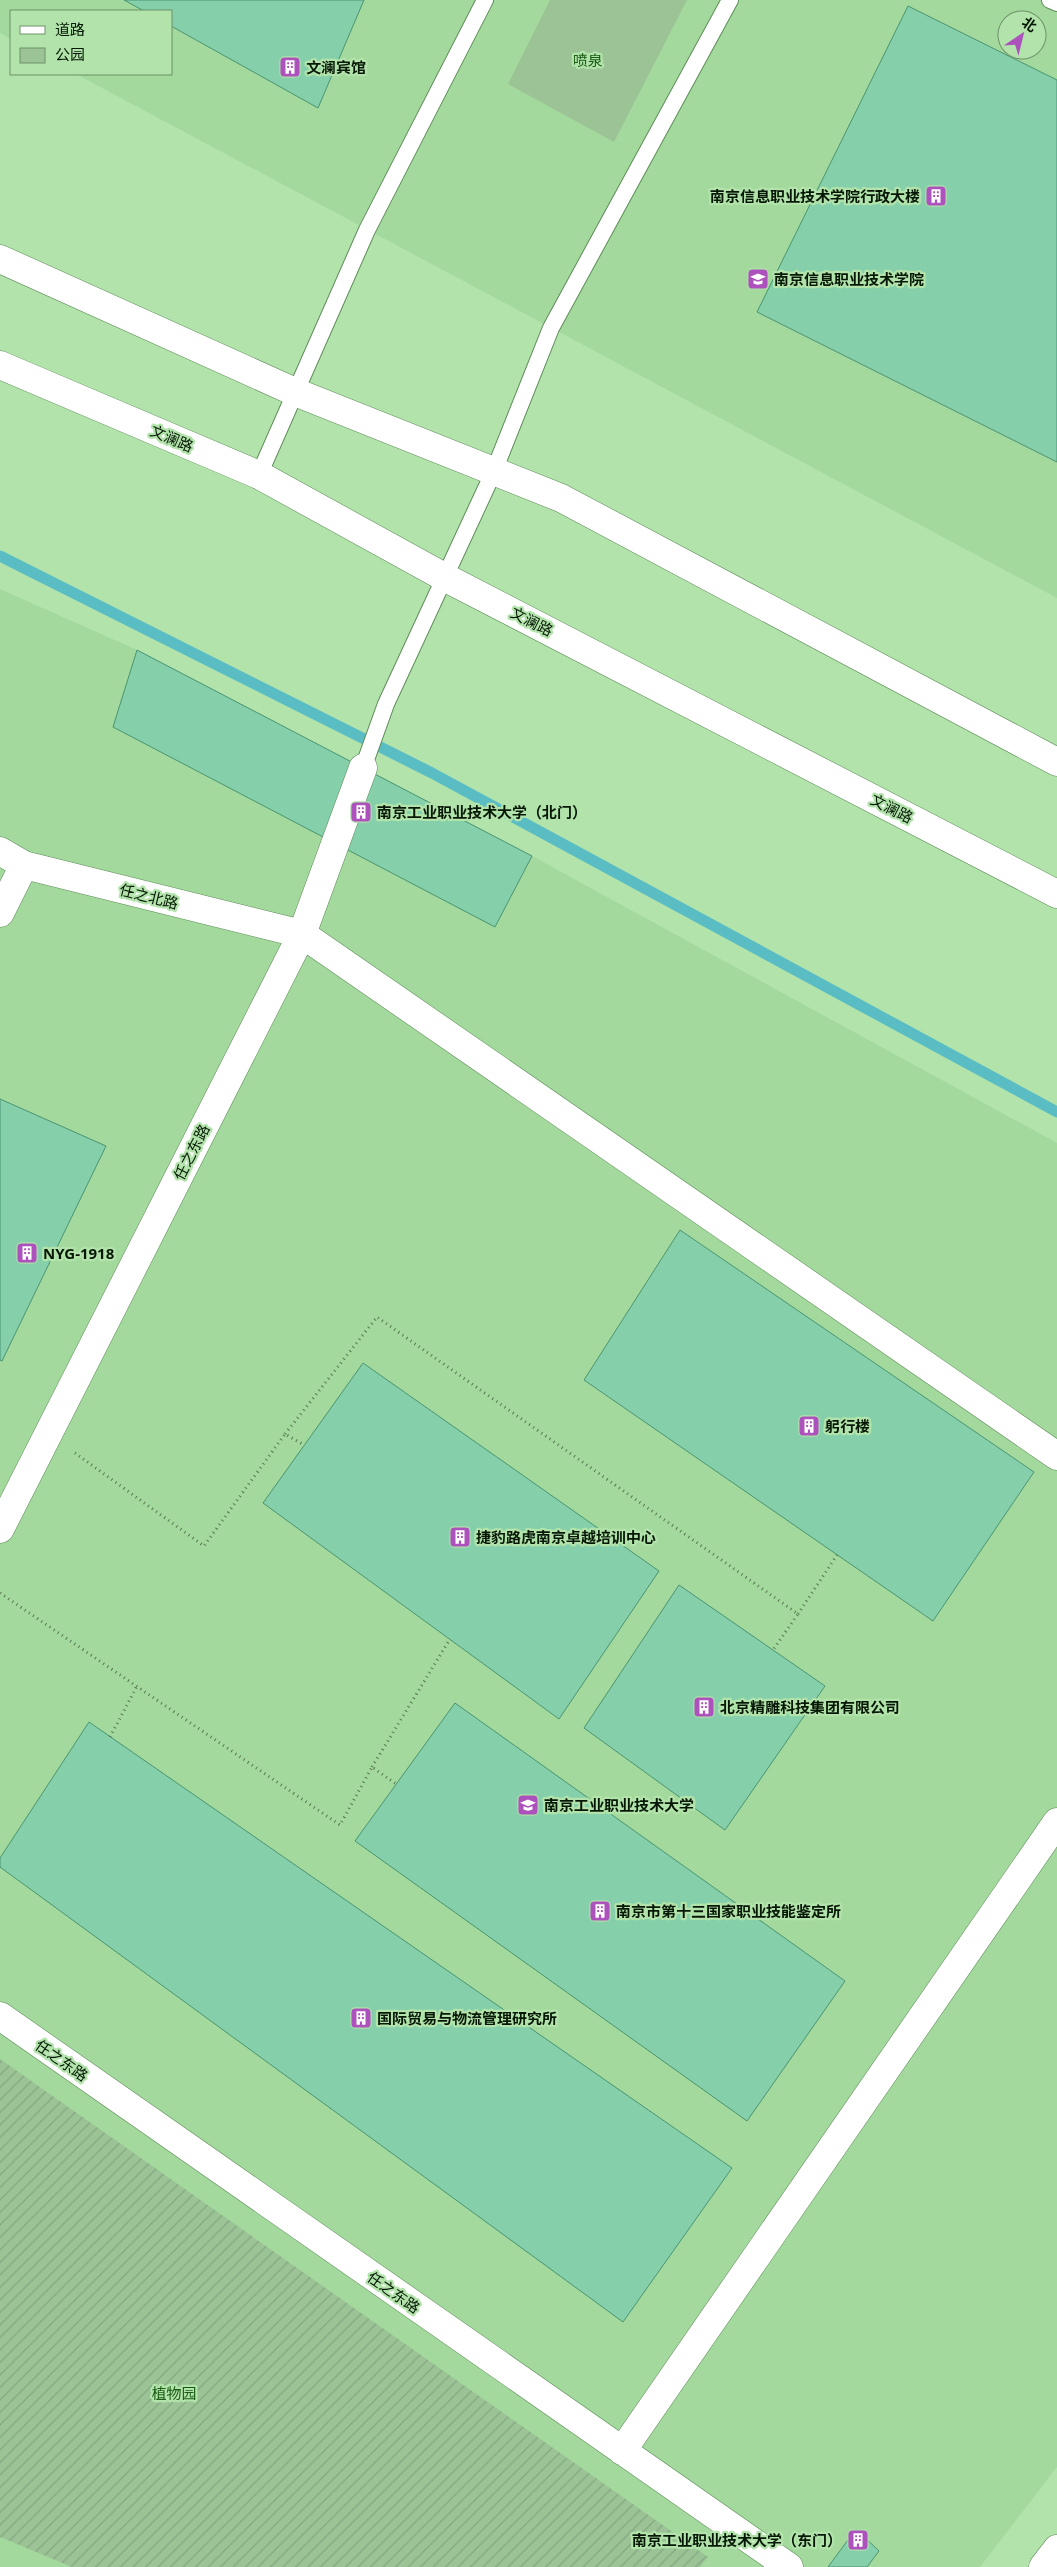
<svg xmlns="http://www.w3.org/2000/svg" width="1057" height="2567" font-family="'Noto Sans','Noto Sans SC',sans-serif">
  <defs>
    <pattern id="garden-furrows" width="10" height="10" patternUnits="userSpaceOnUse" patternTransform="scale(1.25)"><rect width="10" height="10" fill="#9bc396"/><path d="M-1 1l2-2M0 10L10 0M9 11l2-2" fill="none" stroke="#84a780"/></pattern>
  </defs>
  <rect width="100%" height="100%" fill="#b2e3ab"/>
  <path fill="#a3d99c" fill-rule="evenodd" d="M 0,0 L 1057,0 L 1057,598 L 76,74 L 171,74 L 171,11 L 11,11 L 11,39 L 0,33 ZM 1007,20 L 1037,20 L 1037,50 L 1007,50 Z
    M 0,589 L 137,650 L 532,856 L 1057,1143 L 1057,2467 L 980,2567 L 0,2567 Z"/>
  <path fill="#9bc396" d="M 550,0 L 687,0 L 614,142 L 508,84 Z"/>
  <path fill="url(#garden-furrows)" d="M 0,2059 L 708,2557 L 700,2567 L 72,2567 L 0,2537 Z"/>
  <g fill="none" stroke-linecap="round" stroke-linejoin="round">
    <path stroke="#5abdc4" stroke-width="11" d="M 0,556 L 432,773 L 1057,1112"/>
  </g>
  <path fill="#85d0ab" stroke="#4a9472" d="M 124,0 L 364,0 L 318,108 L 171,26 L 171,11 L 144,11 Z
    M 908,6 L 1057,80 L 1057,462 L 757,312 Z
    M 137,650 L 532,856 L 495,927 L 113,727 Z
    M 0,1099 L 106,1146 L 2,1361 L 0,1360 Z
    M 680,1230 L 1034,1472 L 933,1621 L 584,1380 Z
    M 363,1363 L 659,1571 L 559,1719 L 263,1503 Z
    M 679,1585 L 825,1686 L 725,1830 L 584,1728 Z
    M 455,1703 L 845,1981 L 747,2121 L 355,1841 Z
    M 89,1722 L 732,2168 L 623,2322 L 0,1867 L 0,1858 Z
    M 856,2529 L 879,2551 L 867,2567 L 828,2567 Z"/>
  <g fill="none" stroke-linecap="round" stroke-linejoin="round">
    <g stroke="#5e8c59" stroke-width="18">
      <path id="service" d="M 1050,0 L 1057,3
        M 259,475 L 367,230 L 485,0
        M 363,768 L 386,704 L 494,471 L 551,328 L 730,0"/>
    </g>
    <g stroke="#5e8c59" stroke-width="29">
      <path id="minor" d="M 0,851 L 24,865 L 302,934 L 1057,1456
        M 0,913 L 24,865
        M 0,1529 L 302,934 L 363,768
        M 0,2016 L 789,2567
        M 622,2451 L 1057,1822"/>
    </g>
    <g stroke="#5e8c59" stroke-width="29">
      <path id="secondary" d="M 0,259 L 295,392 L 561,498 L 1057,762
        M 0,365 L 259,475 L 446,578 L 1057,894
        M 1043,2567 L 1057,2549"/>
    </g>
    <path stroke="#567752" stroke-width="3" stroke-dasharray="1 4" stroke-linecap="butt" d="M 285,1434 L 377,1317 L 798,1614 L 773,1650
      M 75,1453 L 204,1546 L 285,1434 L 304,1445
      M 0,1593 L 340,1825 L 372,1767 L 396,1784
      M 798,1614 L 837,1555
      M 110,1737 L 137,1686
      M 372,1767 L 450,1639"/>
    <use href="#service" stroke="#fff" stroke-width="16"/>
    <use href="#minor" stroke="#fff" stroke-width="28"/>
    <use href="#secondary" stroke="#fff" stroke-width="28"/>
  </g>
  <defs>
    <g id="building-square" transform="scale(1.125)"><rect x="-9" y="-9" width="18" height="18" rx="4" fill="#ad51bc" stroke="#b2e3ab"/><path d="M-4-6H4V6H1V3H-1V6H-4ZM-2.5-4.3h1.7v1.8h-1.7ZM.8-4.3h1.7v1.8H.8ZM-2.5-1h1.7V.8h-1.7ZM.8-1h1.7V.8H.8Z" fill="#fff"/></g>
    <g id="university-square" transform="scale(1.125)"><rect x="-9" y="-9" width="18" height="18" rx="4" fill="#ad51bc" stroke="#b2e3ab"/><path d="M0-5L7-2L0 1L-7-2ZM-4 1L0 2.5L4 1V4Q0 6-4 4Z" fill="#fff"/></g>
  </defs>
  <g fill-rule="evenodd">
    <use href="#building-square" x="290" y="67"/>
    <use href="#building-square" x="936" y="196"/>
    <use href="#university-square" x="758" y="279"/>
    <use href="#building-square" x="361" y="812"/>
    <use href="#building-square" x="27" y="1253"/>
    <use href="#building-square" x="809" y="1426"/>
    <use href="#building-square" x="460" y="1537"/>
    <use href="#building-square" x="704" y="1707"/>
    <use href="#university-square" x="528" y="1805"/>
    <use href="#building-square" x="600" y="1911"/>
    <use href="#building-square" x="361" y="2018"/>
    <use href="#building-square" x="858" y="2540"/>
  </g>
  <g text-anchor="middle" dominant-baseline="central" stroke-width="4.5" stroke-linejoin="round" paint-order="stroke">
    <g font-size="15" fill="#195b12" stroke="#b2e3ab">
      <text x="588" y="60">喷泉</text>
      <text x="174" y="2393">植物园</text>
    </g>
    <g font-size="15" font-weight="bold" fill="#061805" stroke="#b2e3ab" text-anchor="start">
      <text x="306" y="67">文澜宾馆</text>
      <text x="920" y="196" text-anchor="end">南京信息职业技术学院行政大楼</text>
      <text x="774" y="279">南京信息职业技术学院</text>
      <text x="377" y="812">南京工业职业技术大学（北门）</text>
      <text x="43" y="1253">NYG-1918</text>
      <text x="825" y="1426">躬行楼</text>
      <text x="476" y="1537">捷豹路虎南京卓越培训中心</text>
      <text x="720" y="1707">北京精雕科技集团有限公司</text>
      <text x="544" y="1805">南京工业职业技术大学</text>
      <text x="616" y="1911">南京市第十三国家职业技能鉴定所</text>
      <text x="377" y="2018">国际贸易与物流管理研究所</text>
      <text x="842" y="2540" text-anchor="end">南京工业职业技术大学（东门）</text>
    </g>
    <g font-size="15" fill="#061805" stroke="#b2e3ab">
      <text transform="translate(172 438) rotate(23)">文澜路</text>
      <text transform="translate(532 621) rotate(27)">文澜路</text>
      <text transform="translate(892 808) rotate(27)">文澜路</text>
      <text transform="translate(149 896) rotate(14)">任之北路</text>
      <text transform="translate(191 1152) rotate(-63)">任之东路</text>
      <text transform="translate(62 2060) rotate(35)">任之东路</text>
      <text transform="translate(394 2292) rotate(35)">任之东路</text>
    </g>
  </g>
  <rect x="10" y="10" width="162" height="65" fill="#b2e3ab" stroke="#6d9269"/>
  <rect x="20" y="26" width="25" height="8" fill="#ffffff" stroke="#6d9269"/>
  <text x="55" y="35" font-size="15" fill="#061805">道路</text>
  <rect x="20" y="48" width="25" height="15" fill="#9bc396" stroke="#6d9269"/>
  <text x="55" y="60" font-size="15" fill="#061805">公园</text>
  <g transform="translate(1022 35) rotate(35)"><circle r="24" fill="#b2e3ab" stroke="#6d9269"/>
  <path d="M0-4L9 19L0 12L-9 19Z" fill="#ad51bc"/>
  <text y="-8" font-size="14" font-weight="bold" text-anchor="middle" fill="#061805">北</text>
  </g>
</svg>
